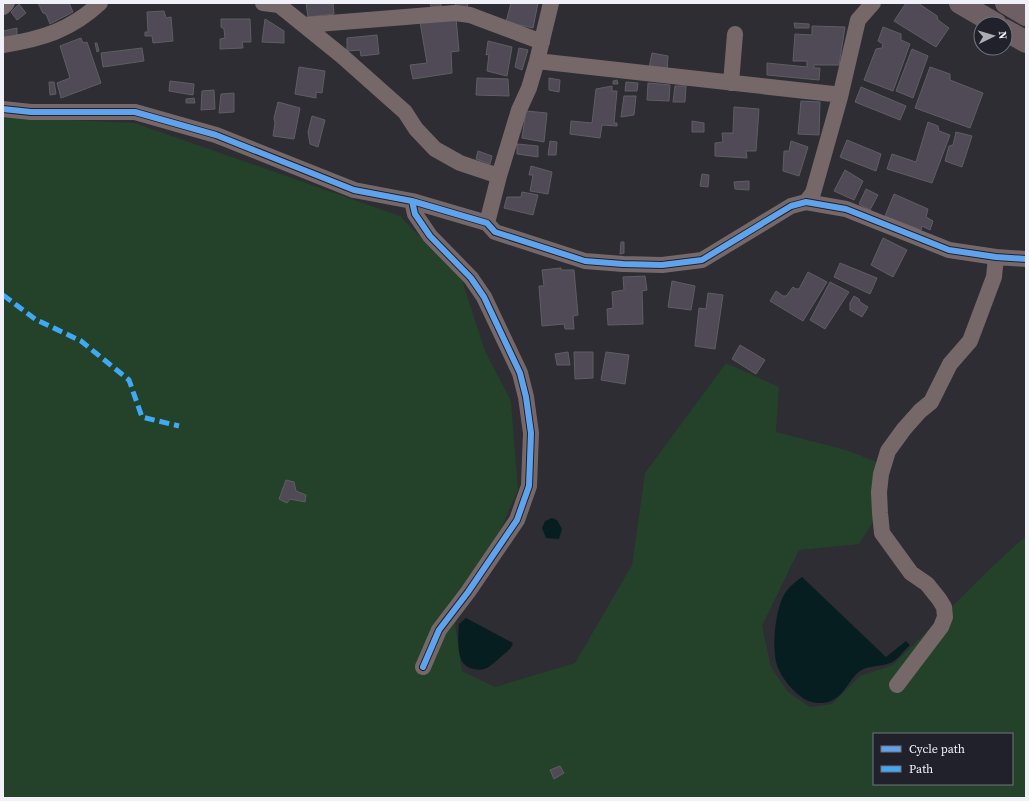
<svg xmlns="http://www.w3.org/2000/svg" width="1029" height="801" font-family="'Source Serif 4',serif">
  <rect width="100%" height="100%" fill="#2d2d33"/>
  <path fill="#234229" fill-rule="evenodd" d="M 3,117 L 135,123 L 400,216 L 462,280 L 485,351 L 511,401 L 518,490 L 494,545 L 455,624 L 462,671 L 495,687 L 575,663 L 632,565 L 645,473 L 726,363 L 779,387 L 776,432 L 846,450 L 877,462 L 873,522 L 859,544 L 799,550 L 762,626 L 771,667 L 788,692 L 810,707 L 832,704 L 860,676 L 893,665 L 996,563 L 1026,536 L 1026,798 L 3,798 ZM 874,734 L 1012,734 L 1012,784 L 874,784 Z"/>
  <path fill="#061e20" d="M 552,518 L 557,520 L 562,529 L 559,539 L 546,538 L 542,528 L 545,521 Z
    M 802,577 L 886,657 L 906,641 L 910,645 C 904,650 897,661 890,663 C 881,667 869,665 860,671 C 849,679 845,695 831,701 C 821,705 808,703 800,696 C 790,688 783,679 778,668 C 771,651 775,615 782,599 C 786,589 794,583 802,577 Z
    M 466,618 L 513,643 C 511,649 508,651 503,655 C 492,664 485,675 468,667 C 466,666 465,665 463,663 C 457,655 458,634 459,624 Z"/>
  <path fill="#4f4a56" stroke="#5f5e63" d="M 38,3 L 69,3 L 73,12 L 50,24 L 46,14 L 43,13 Z
    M 306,3 L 333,3 L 334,14 L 308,17 Z
    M 430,3 L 441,3 L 441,6 L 431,7 Z
    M 456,3 L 468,3 L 467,9 L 455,7 Z
    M 511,3 L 538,3 L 533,28 L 506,22 Z
    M 906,3 L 918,3 L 937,16 L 938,20 L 949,28 L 936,47 L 894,21 Z
    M 19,4 L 26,13 L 17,20 L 11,12 Z
    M 164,11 L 166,18 L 171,17 L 173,41 L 153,43 L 152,36 L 145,36 L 145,32 L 148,32 L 147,12 Z
    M 456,18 L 459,51 L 451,52 L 452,73 L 413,79 L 410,65 L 427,63 L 420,22 Z
    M 221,19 L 250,19 L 251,42 L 242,42 L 243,48 L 220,49 L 220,39 L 225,38 L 224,29 L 221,27 Z
    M 265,19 L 284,31 L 284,43 L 262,42 Z
    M 794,23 L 809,24 L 809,28 L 795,28 Z
    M 812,26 L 845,27 L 839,65 L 814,65 L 814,68 L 820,68 L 819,80 L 767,75 L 767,63 L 807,67 L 807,61 L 793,61 L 795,34 L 812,35 Z
    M 883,27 L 901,34 L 901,40 L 910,44 L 893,91 L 864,80 L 876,49 L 882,48 L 883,44 L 878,41 Z
    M 17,28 L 17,36 L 3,37 L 3,31 Z
    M 377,35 L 379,54 L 361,56 L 360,50 L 347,51 L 347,38 Z
    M 81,38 L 83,43 L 87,42 L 101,83 L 61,98 L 57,83 L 70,78 L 60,46 Z
    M 488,41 L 512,47 L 507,76 L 487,71 L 489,54 L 486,55 Z
    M 95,43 L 97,43 L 99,51 L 97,52 Z
    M 142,48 L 144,61 L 103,67 L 101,53 Z
    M 519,48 L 528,50 L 522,70 L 515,67 Z
    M 912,49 L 928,56 L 913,98 L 896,91 Z
    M 652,53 L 668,56 L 667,71 L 649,68 Z
    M 299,67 L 325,71 L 322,93 L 316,92 L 316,98 L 295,94 Z
    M 930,67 L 950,74 L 950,80 L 983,93 L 970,128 L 915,108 Z
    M 477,78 L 508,79 L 509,96 L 476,95 Z
    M 549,78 L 560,80 L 559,92 L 549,90 Z
    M 617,80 L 618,84 L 613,84 L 613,81 Z
    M 170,81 L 194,84 L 193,95 L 169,91 Z
    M 49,82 L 54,82 L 56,94 L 50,95 Z
    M 626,82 L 638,83 L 637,91 L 625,91 Z
    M 648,83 L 670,85 L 669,101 L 647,100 Z
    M 612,86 L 612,91 L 617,91 L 614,123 L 617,123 L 617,126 L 602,125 L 600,138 L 570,134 L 571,121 L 592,123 L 596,89 Z
    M 675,86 L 686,86 L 685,102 L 673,102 Z
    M 861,87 L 906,106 L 900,120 L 855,102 Z
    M 214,90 L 215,109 L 201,110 L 202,91 Z
    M 234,93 L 234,112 L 219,113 L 221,94 Z
    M 624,96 L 636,96 L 634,115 L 621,117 Z
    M 194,98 L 195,103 L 186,103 L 186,99 Z
    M 801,101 L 820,102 L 819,135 L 798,134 Z
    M 278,102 L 300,108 L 294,139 L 273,136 L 275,123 L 274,118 Z
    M 734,107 L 759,109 L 756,151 L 746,151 L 747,158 L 715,156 L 715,143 L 723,142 L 722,133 L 733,133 Z
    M 526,111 L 547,113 L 544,142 L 522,138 Z
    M 312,116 L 325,120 L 318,147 L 310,144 L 308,132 Z
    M 692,121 L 704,123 L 704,132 L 692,132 Z
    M 928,122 L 938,126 L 939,131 L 950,135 L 932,183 L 887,169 L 892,154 L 916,162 Z
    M 956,132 L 972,136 L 962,167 L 945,161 L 949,146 L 953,145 Z
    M 847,140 L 881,154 L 876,171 L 840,157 Z
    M 550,141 L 557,142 L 556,155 L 548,155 Z
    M 791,141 L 808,147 L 799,176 L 783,171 L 784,151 L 789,151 Z
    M 517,144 L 538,146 L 538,157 L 517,154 Z
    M 478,151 L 492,156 L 490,164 L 476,159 Z
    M 531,166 L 552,172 L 548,194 L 530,191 L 533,175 L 529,175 Z
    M 845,170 L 863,181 L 854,200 L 834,191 Z
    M 702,174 L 709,175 L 708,187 L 700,186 Z
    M 749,181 L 749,190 L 735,189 L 734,182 Z
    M 866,189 L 878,195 L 870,210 L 859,204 Z
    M 522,192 L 538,195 L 533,215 L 504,208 L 507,197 L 521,197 Z
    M 894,194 L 928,209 L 926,217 L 933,221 L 930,230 L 922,226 L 921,230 L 885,216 Z
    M 883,238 L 907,250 L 893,277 L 871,265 Z
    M 621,242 L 624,242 L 624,253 L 620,254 Z
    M 840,263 L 877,278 L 870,294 L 834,277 Z
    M 561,268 L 561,270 L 574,270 L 578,315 L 573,316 L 574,329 L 565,329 L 564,324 L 542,326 L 539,286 L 544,286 L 542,270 Z
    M 808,272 L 827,282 L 803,321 L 770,301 L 776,291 L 783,296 L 786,296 L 793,287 L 796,289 L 799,289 Z
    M 645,276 L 647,290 L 642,291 L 643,324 L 608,325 L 607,309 L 613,308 L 612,292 L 624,290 L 623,277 Z
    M 672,281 L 695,286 L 691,310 L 668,307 Z
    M 830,282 L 849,292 L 825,329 L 810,320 Z
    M 708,293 L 723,295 L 715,349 L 695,346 L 699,308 L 706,309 Z
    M 854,296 L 859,299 L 860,302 L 868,307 L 862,317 L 850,310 L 850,303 Z
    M 740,345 L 765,360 L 756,374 L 732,359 Z
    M 568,352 L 570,365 L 557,365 L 555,354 Z
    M 574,352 L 593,352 L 593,378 L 575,379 Z
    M 606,352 L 629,355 L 625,384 L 601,380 Z
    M 286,480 L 294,482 L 296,491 L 306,495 L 305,502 L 290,499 L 287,503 L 279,499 Z
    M 560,766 L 564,773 L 554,779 L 550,770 Z"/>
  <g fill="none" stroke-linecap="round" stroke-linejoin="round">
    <path stroke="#766869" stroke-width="16" d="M 263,3 L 279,5 L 342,56 L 405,112 L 416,129 L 435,149 L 460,163 L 499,176
      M 3,7 L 7,3
      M 305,25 L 455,13 L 470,15 L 542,42
      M 3,45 C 42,39 71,30 100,3
      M 537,61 L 833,94 L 840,97
      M 731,83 L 735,34
      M 3,109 L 31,112 L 135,112 L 216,135 L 354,190 L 412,201 L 487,223 L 495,232 L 585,261 L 623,264 L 662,265 L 702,260 L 791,206 L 806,202 L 846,209 L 949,250 L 996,257 L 1026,259
      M 412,201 L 415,214 L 430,236 L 471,278 L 484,297 L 520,373 L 526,397 L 531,433 L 529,486 L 517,520 L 468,592 L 439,630 L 423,667
      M 806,202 L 813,193 L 840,97 L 858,20 L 873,3
      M 487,223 L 499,176 L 519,110 L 529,88 L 537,61 L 551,3
      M 897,685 L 941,627 L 945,617 L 944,607 L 939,599 L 927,584 L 911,573 L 882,533 L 880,513 L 879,492 L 881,474 L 888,451 L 904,429 L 920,411 L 931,402 L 950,364 L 970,341 L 994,277 L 996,257"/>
    <path stroke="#6d5f63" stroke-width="22" d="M 960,3 L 996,24
      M 1006,3 L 1026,15
      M 1005,30 L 1026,42"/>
    <path stroke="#3fa9f5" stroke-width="5" stroke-dasharray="10 5" stroke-linecap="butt" d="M 3,295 L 35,319 L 81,341 L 129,380 L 142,417 L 179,426"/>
    <g stroke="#20212b" stroke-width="8">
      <path id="cycleway" d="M 3,109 L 31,112 L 135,112 L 216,135 L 354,190 L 412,201 L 487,223 L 495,232 L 585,261 L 623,264 L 662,265 L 702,260 L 791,206 L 806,202 L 846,209 L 949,250 L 996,257 L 1026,259
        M 412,201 L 415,214 L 430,236 L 471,278 L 484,297 L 520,373 L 526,397 L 531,433 L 529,486 L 517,520 L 468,592 L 439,630 L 423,667"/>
    </g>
    <use href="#cycleway" stroke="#60a3ed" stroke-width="6"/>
  </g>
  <rect width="1029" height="801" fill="none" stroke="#f0f0f8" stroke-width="8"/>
  <rect x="873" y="733" width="140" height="52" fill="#20212b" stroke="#73747d"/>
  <rect x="881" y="746" width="20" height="6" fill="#60a3ed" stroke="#73747d"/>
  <text x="909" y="753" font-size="12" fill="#f0f0f8">Cycle path</text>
  <rect x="881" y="766" width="20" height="6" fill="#3fa9f5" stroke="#73747d"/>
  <text x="909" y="773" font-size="12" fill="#f0f0f8">Path</text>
  <g transform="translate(993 36) rotate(85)"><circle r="19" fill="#20212b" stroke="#73747d"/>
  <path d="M0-3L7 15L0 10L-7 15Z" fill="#acacb3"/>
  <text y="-6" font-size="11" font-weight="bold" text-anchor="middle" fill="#f0f0f8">N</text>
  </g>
</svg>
